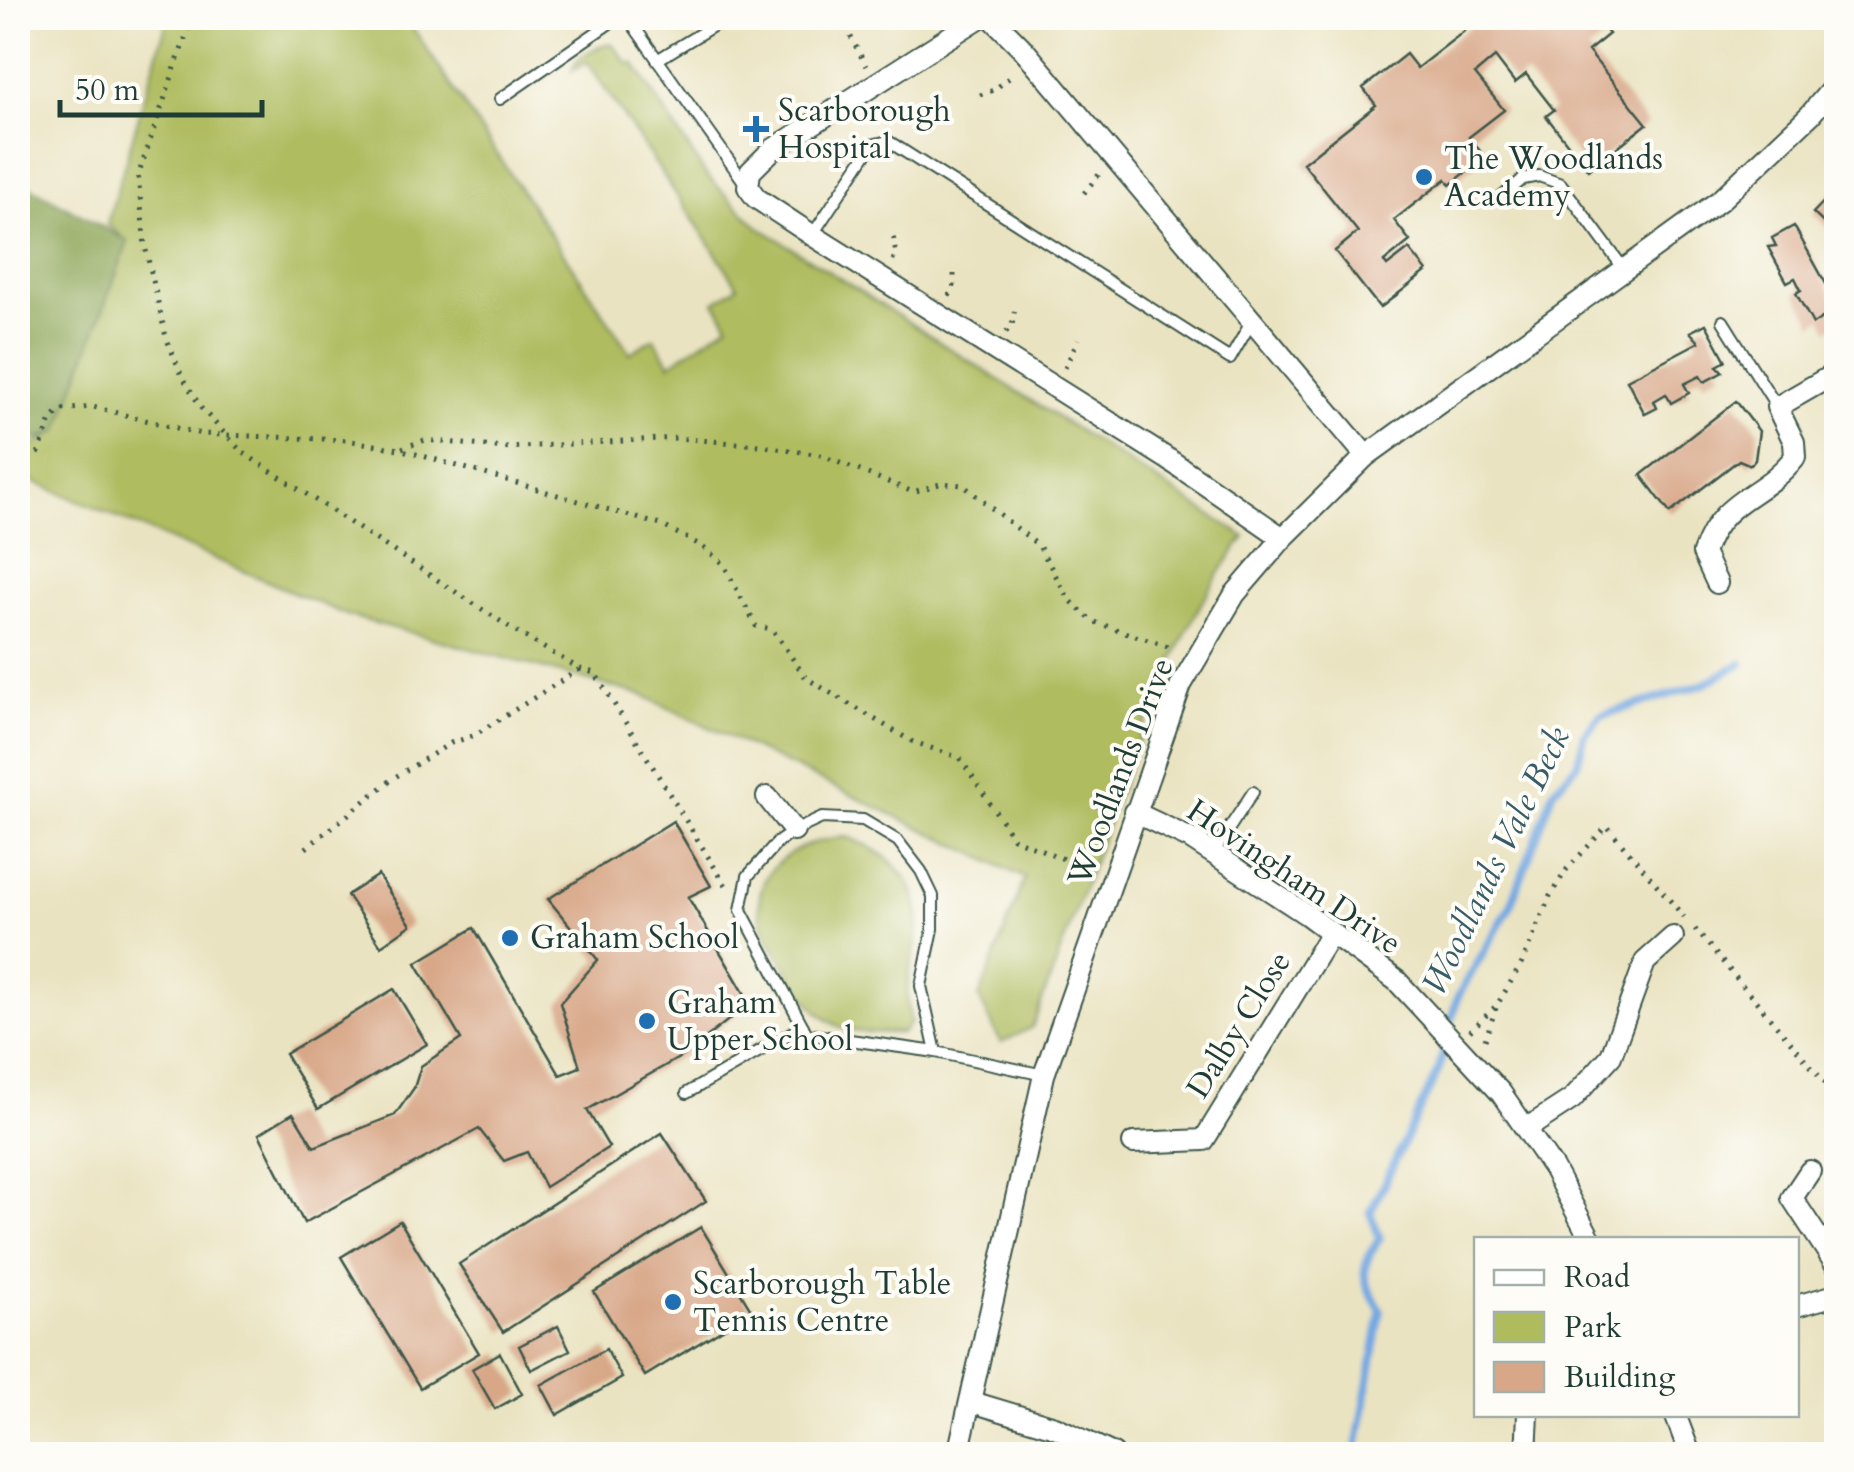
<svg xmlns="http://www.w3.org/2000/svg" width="1854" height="1472" font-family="Cardo,serif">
  <rect width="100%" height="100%" fill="#fdfcf7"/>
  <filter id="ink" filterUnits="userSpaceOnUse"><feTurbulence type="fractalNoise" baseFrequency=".01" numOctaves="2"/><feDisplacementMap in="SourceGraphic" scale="20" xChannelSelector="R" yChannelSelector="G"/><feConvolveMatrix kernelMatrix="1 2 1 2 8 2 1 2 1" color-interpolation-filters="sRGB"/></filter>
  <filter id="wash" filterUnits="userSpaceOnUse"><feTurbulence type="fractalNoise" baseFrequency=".0048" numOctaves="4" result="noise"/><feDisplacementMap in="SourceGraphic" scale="40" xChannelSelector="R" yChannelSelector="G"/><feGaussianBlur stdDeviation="2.25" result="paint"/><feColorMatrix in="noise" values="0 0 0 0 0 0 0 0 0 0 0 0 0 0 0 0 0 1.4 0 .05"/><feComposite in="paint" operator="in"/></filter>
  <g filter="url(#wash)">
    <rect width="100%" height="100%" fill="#eae3c1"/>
    <path fill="#afbc5e" stroke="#677c49" stroke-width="2.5" d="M 168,18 L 406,18 L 630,353 L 654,338 L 670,364 L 729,324 L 715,302 L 738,286 L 587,62 L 572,71 C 575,56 597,46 612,44 L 629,64 L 634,63 L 706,175 L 756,225 L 1245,537 C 1199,595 1170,665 1142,733 C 1103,830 1070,930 1032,1027 L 1001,1043 L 979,998 L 1025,878 L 642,695 L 349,616 L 18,475 L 18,455 L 58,431 L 128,242 L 107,224 Z
      M 847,837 C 889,852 923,881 918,929 C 914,968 901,981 911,1023 L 902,1033 C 882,1032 858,1035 840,1027 C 817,1017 805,997 792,977 C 782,960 767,942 762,923 C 747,867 801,839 847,837 Z"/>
    <path fill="#8ba455" stroke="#557044" stroke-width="2.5" d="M 18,180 L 128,241 L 58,432 L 18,445 Z"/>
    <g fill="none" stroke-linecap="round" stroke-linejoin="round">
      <path stroke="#74a8e1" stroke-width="8" d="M 1356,1454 L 1381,1311 C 1361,1277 1358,1271 1380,1238 L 1370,1213 L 1439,1069 L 1457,998 L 1511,905 L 1554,790 L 1577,765 L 1585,734 L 1600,716 L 1702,685 L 1742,663"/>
    </g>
    <g id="blocks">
      <path fill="#d8a788" d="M 1466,18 L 1596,18 L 1609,34 L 1588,51 L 1647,124 L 1588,170 L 1546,116 L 1554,110 L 1526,74 L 1515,83 L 1495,57 L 1475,74 L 1504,110 L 1469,137 L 1485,157 L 1450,185 L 1446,179 L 1394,220 L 1410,241 L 1384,262 L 1387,266 L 1409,249 L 1427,271 L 1380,308 L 1335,251 L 1358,232 L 1303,163 L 1376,105 L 1363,88 L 1406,54 L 1417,68 L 1472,25 Z
        M 1836,189 L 1836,235 L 1813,213 Z
        M 1794,226 L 1836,302 L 1836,325 L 1828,330 L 1822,318 L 1813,324 L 1796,293 L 1801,290 L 1795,278 L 1787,282 L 1768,247 L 1776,246 L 1772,238 Z
        M 1706,324 L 1726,361 L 1717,366 L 1723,372 L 1704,382 L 1700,376 L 1684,384 L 1689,393 L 1671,403 L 1666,394 L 1654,401 L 1657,408 L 1645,414 L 1627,380 L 1699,342 L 1690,332 Z
        M 1736,401 L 1759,431 L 1755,460 L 1751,465 L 1739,460 L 1670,513 L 1641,475 Z
        M 673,821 L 711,886 L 688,897 L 750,1003 L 684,1055 L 587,1110 L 609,1147 L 545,1187 L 527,1152 L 504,1161 L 479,1129 L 304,1223 L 259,1134 L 293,1113 L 314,1147 L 395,1115 L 414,1088 L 421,1066 L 461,1039 L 416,963 L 474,928 L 560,1075 L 580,1067 L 560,1003 L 598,960 L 548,899 Z
        M 378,875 L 411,925 L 381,946 L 347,895 Z
        M 394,989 L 427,1044 L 318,1109 L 285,1054 Z
        M 662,1133 L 706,1201 L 503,1332 L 459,1264 Z
        M 400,1221 L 479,1353 L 420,1388 L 341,1257 Z
        M 701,1227 L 752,1311 L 645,1376 L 594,1292 Z
        M 558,1326 L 570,1350 L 531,1370 L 519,1346 Z
        M 606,1349 L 622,1378 L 557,1415 L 541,1385 Z
        M 500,1353 L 522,1394 L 495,1409 L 472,1369 Z"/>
    </g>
  </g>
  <g filter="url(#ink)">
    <use href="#blocks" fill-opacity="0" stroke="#3d5649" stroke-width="2.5"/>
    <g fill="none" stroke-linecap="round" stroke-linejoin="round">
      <g stroke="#3d5649" stroke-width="14">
        <path id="lane" d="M 628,18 L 747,186
          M 657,60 L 726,18
          M 500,99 L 617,18
          M 1503,196 L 1523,179 L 1539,176 L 1561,184 L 1624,269
          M 813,234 L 872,145 L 888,141 L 1230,359 L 1252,321
          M 1723,321 L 1777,407
          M 1213,853 L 1253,792
          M 936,1052 L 921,986 L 933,929 L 933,896 L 921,871 L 898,841 L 863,820 L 822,818 L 794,831 L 778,842 L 748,876 L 741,910 L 807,1034 L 936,1052 L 1044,1075
          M 687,1093 L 803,1026"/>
      </g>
      <g stroke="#3d5649" stroke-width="24">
        <path id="street" d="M 979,18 L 772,150 L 750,172 L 748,187 L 756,198 L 812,235 L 1168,459 L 1283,538
          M 992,18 L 1024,50 L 1366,456
          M 1717,583 L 1703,553 C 1723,495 1761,500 1795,457 L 1794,442 L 1777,407 L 1836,373
          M 767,797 L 794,831
          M 1134,812 L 1191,839 L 1306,914 L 1397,981 L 1501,1093 L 1553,1168 L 1591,1240
          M 1526,1129 L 1572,1099 L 1611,1056 L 1645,962 L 1673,937
          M 1133,1143 L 1204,1140 L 1331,933
          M 1810,1171 L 1792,1198 L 1836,1265
          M 1796,1306 L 1836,1295
          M 972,1402 L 1055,1427 L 1113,1454
          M 1675,1414 L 1690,1454
          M 958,1454 L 1044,1075 L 1181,685 L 1235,594 L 1283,538 L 1366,456 L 1719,201 L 1810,115 L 1836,84
          M 1526,1454 L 1528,1414"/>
      </g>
      <path stroke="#3d5649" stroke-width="5" stroke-dasharray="2.5 8" stroke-linecap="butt" d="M 192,18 L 138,176 L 145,246 L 166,337 L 181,374 L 201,408 L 242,452 L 520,634 L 580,669 L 595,673 L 728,889
        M 841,18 L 866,66
        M 980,95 L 994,90 L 1015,73
        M 1084,193 L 1101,172
        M 893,260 L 896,255 L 893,235
        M 949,296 L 954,289 L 954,271
        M 1006,332 L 1012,325 L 1015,308
        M 1065,368 L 1078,339
        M 402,448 L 425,440 L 504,448 L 676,438 L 759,445 L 820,455 L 913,492 L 943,483 L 963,485 L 1039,546 L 1069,599 L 1092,621 L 1168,647
        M 18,462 L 39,452 L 51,420 L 61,410 L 93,407 L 201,434 L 346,440 L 399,449 L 661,525 L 700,545 L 723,563 L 756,626 L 772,629 L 806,678 L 911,741 L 960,758 L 1013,838 L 1066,860
        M 306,848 L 395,777 L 451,743 L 473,736 L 580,669
        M 1695,929 L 1836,1096
        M 1470,1031 L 1497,1005 L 1522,963 L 1550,896 L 1567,869 L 1607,826 L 1684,917
        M 1485,1040 L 1496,1008"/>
      <use href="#lane" stroke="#fff" stroke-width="10"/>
      <use href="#street" stroke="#fff" stroke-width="20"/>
    </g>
  </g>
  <g fill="#1f6fb2" stroke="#fdfcf7" stroke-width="4">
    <path d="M751 114h10v10h10v10h-10v10h-10v-10h-10v-10h10z"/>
    <circle cx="1424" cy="177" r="10"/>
    <circle cx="510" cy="938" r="10"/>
    <circle cx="647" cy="1021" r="10"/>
    <circle cx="673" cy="1302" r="10"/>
  </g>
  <g text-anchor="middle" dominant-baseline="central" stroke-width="8" stroke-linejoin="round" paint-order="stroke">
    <g font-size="32" fill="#1f3d34" stroke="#fdfcf7" text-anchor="start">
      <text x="778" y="111">Scarborough<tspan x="778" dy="37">Hospital</tspan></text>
      <text x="1444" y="159">The Woodlands<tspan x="1444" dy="37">Academy</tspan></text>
      <text x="530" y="938">Graham School</text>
      <text x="667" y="1003">Graham<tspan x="667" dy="37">Upper School</tspan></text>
      <text x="693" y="1284">Scarborough Table<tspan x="693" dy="37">Tennis Centre</tspan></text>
    </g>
    <g font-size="32" fill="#1f3d34" stroke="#fdfcf7">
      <text transform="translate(1121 772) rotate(-69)">Woodlands Drive</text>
      <text transform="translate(1294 877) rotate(34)">Hovingham Drive</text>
      <text transform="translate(1239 1025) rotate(-58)">Dalby Close</text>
    </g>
    <g font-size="35" font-style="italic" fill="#395d68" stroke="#fdfcf7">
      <text transform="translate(1496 861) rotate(-64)">Woodlands Vale Beck</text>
    </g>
  </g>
  <rect width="1854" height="1472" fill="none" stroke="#fdfcf7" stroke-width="60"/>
  <rect x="1474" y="1237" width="325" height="180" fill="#fdfcf7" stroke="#a4b0a9" stroke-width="2.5"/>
  <rect x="1494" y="1270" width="50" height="15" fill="#ffffff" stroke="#a4b0a9" stroke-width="2.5"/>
  <text x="1564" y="1287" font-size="30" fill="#1f3d34">Road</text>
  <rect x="1494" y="1312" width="50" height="30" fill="#afbc5e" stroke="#a4b0a9" stroke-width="2.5"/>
  <text x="1564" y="1337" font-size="30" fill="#1f3d34">Park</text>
  <rect x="1494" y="1362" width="50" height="30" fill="#d8a788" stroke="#a4b0a9" stroke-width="2.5"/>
  <text x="1564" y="1387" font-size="30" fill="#1f3d34">Building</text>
  <path d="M60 100v15h202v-15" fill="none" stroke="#1f3d34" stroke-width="5"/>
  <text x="75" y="100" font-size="30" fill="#1f3d34" stroke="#fdfcf7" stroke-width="8" paint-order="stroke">50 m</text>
</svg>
